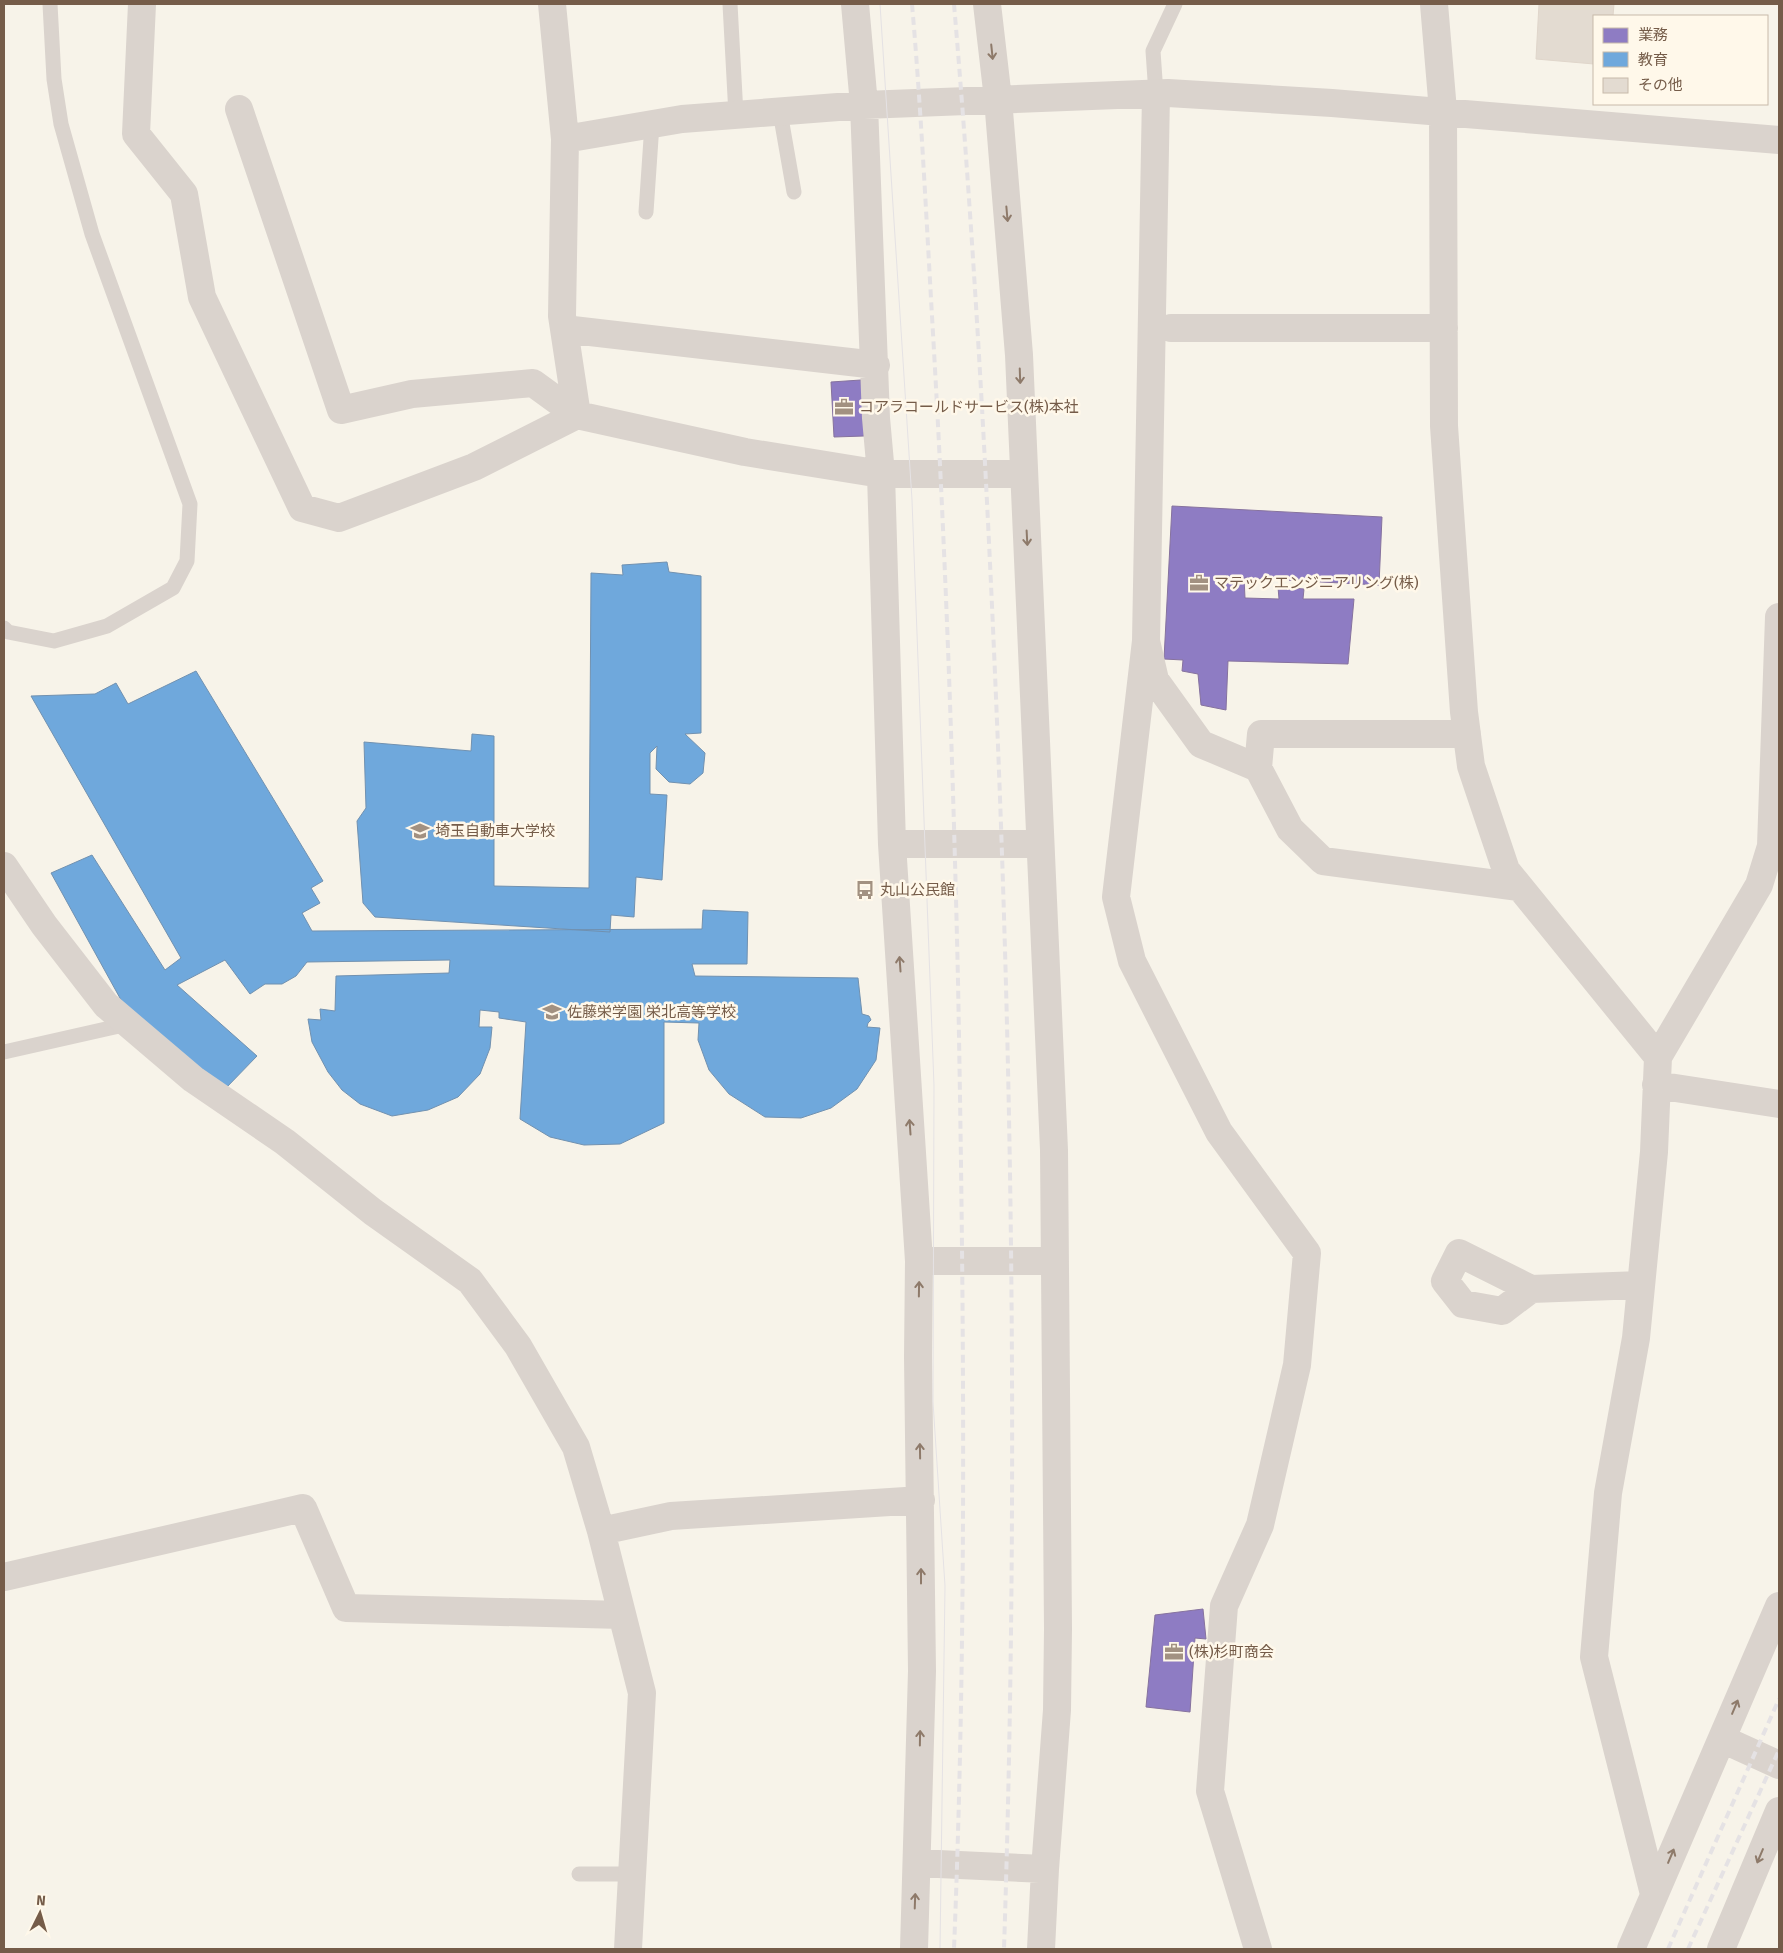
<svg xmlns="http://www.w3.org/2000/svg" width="1783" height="1953" font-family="'Fira Sans','Noto Sans JP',sans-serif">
  <rect width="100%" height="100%" fill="#f7f3e9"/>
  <path fill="#8e7cc3" stroke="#86729e" d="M 861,380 L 864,436 L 834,437 L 831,382 Z
    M 1172,506 L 1382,517 L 1379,585 L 1244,578 L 1245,598 L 1279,599 L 1278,587 L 1304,589 L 1303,599 L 1354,599 L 1348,664 L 1228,661 L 1226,710 L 1201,705 L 1198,674 L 1182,671 L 1183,660 L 1164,659 Z
    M 1203,1609 L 1206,1639 L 1195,1638 L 1190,1712 L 1146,1707 L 1155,1615 Z"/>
  <path fill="#6fa8dc" stroke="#7191b0" d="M 667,562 L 669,572 L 701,576 L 701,733 L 685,734 L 705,753 L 703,773 L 690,784 L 669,782 L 656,769 L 657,746 L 650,753 L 650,794 L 667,795 L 662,880 L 636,877 L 634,917 L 611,915 L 610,932 L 375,917 L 363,903 L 357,821 L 366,808 L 364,742 L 471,751 L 472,734 L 494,736 L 494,886 L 589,888 L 591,573 L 623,575 L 622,565 Z
    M 196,671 L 323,881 L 311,888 L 320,903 L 302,913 L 312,931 L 702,929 L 703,910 L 748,912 L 747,964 L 692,964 L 695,976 L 858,978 L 862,1014 L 869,1016 L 871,1020 L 868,1023 L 867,1027 L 880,1028 L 876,1060 L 857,1089 L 831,1108 L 801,1118 L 765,1117 L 729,1094 L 709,1070 L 698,1040 L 699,1023 L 664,1022 L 664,1123 L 620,1144 L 584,1145 L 550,1137 L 520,1119 L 526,1022 L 499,1018 L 499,1012 L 480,1010 L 479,1027 L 492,1027 L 490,1048 L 480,1074 L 458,1097 L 428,1110 L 392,1116 L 360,1104 L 342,1090 L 328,1072 L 312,1042 L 308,1019 L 321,1020 L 320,1009 L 335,1011 L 336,976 L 449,973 L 450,960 L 307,962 L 296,976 L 282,984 L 265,984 L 250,994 L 225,960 L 177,985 L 257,1056 L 225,1089 L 126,1009 L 51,873 L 92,855 L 165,970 L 181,958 L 31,696 L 95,694 L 116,683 L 128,704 Z"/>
  <path fill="#e3dbd1" stroke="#e0d6cb" d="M 1539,4 L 1614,4 L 1613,16 L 1594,16 L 1594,64 L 1536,59 Z"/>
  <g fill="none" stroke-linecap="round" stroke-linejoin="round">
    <path stroke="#dad3cd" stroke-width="15" d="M 730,4 L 736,115
      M 1156,94 L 1153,51 L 1175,4
      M 780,112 L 794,192
      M 646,212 L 652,124
      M 4,628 L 8,632 L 54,641 L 107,626 L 173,588 L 187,561 L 190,504 L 92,234 L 61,124 L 54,79 L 50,4
      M 4,1052 L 128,1024
      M 579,1874 L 632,1874"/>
    <path stroke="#dad3cd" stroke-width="28" d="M 142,4 L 136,134 L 184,194 L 202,297 L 302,508 L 339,518 L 474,467 L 577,415 L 745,452 L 881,474 L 1024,474
      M 552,4 L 565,139 L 562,316 L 577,415
      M 855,4 L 864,105 L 876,418 L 881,474 L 892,844 L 919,1261 L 918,1357 L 922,1671 L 914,1949
      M 987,4 L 998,99 L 1019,355 L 1054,1150 L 1058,1629 L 1057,1710 L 1045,1869 L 1041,1949
      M 1434,4 L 1443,111 L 1444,426 L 1464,712 L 1471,766 L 1506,870 L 1658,1057
      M 1156,94 L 1146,641 L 1155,680 L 1201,744 L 1258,768
      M 239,109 L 341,410 L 412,394 L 533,383 L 577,415
      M 565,139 L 682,119 L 864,105 L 1168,93 L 1332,103 L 1779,140
      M 1171,328 L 1444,328
      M 564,329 L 876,365
      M 1146,641 L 1116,897 L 1132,961 L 1219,1132 L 1307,1253 L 1297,1365 L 1260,1525 L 1224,1606 L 1210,1791 L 1258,1949
      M 1467,734 L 1261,734 L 1258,768 L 1290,829 L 1323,861 L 1519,887
      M 892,844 L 1040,844
      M 4,866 L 44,925 L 106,1005 L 193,1079 L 285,1142 L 373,1212 L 470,1281 L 518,1346 L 576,1447 L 601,1531 L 642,1693 L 628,1949
      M 1656,1085 L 1779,1104
      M 919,1261 L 1055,1261
      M 1531,1289 L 1459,1253 L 1445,1281 L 1463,1304 L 1502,1311 L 1531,1289 L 1641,1285
      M 601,1531 L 671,1516 L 921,1500
      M 4,1577 L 303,1508 L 346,1608 L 622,1615
      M 1722,1739 L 1779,1765
      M 917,1863 L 1045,1869
      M 1654,1894 L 1594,1657 L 1608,1493 L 1636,1338 L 1654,1152 L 1658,1057 L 1759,885 L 1771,846 L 1779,617
      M 1631,1949 L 1779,1606
      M 1721,1949 L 1779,1811"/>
    <path stroke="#e5e2e4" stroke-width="1" d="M 880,4 L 912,500 L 934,1086 L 933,1402 L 945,1586 L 940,1949"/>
    <path stroke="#e5e2e4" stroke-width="4" stroke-dasharray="8 5" stroke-linecap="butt" d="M 912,4 C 921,108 926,212 932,316 C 945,538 953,759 958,981 C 964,1304 967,1627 954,1949
      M 954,4 C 975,251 988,498 998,746 C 1014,1147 1017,1548 1004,1949
      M 1668,1949 L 1779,1699
      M 1688,1949 L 1779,1750"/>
  </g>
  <defs><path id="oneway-shaft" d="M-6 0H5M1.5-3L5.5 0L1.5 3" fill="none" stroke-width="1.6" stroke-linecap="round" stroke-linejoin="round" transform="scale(1.25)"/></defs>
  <g stroke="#8e7a6a">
    <use href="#oneway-shaft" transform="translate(992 52) rotate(84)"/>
    <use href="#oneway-shaft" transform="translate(1007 214) rotate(85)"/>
    <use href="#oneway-shaft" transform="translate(1020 376) rotate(88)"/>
    <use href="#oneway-shaft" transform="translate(1027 538) rotate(87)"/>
    <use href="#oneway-shaft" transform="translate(900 964) rotate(-94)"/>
    <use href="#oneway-shaft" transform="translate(910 1127) rotate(-94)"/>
    <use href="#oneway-shaft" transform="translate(919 1289) rotate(-89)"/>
    <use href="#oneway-shaft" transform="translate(920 1451) rotate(-91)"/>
    <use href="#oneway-shaft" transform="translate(921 1576) rotate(-90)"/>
    <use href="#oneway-shaft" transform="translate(1735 1707) rotate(-67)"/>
    <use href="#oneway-shaft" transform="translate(920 1738) rotate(-89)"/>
    <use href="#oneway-shaft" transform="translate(1671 1856) rotate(-67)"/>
    <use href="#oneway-shaft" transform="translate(1760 1856) rotate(113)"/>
    <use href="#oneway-shaft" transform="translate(915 1901) rotate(-88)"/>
  </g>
  <defs>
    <g id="office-bare" transform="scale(1.5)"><path d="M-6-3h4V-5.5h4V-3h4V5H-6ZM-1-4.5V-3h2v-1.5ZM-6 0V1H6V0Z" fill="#a29181" stroke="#fff8ea" stroke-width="2.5" paint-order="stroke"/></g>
    <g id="university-bare" transform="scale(1.5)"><path d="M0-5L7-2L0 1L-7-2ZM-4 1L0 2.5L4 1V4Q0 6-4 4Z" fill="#a29181" stroke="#fff8ea" stroke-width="2.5" paint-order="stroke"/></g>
    <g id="bus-bare" transform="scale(1.5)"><path d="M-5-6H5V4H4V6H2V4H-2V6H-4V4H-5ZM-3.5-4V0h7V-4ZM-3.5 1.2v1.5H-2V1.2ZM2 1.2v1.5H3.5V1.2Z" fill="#a29181" stroke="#fff8ea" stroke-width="2.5" paint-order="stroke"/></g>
    <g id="school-bare" transform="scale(1.5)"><path d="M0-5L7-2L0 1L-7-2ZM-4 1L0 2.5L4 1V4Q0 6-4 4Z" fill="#a29181" stroke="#fff8ea" stroke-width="2.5" paint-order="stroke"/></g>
  </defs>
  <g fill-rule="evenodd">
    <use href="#office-bare" x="844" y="407"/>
    <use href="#office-bare" x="1199" y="583"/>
    <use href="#university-bare" x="420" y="831"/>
    <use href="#bus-bare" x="865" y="890"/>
    <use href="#school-bare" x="552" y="1012"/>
    <use href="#office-bare" x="1174" y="1652"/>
  </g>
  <g text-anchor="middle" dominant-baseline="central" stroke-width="5" stroke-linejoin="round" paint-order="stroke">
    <g font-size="15" fill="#755c49" stroke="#fff8ea" text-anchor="start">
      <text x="859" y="407">コアラコールドサービス(株)本社</text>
      <text x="1214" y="583">マテックエンジニアリング(株)</text>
      <text x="435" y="831">埼玉自動車大学校</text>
      <text x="880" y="890">丸山公民館</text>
      <text x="567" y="1012">佐藤栄学園 栄北高等学校</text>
      <text x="1189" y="1652">(株)杉町商会</text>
    </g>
  </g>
  <rect width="1783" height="1953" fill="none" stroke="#755c49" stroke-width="10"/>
  <rect x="1593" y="15" width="175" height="90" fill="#fff8ea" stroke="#c8baaa"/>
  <rect x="1603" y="28" width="25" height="15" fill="#8e7cc3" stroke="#c8baaa"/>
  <text x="1638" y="40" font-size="15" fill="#755c49">業務</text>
  <rect x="1603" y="52" width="25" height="15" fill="#6fa8dc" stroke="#c8baaa"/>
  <text x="1638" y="65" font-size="15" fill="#755c49">教育</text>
  <rect x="1603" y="78" width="25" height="15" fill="#e3dbd1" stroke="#c8baaa"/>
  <text x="1638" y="90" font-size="15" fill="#755c49">その他</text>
  <g transform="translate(40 1913) rotate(5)" stroke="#fff8ea" stroke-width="4" paint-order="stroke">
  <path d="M0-4L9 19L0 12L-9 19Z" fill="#755c49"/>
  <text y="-8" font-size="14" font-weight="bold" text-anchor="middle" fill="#755c49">N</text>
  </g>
</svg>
